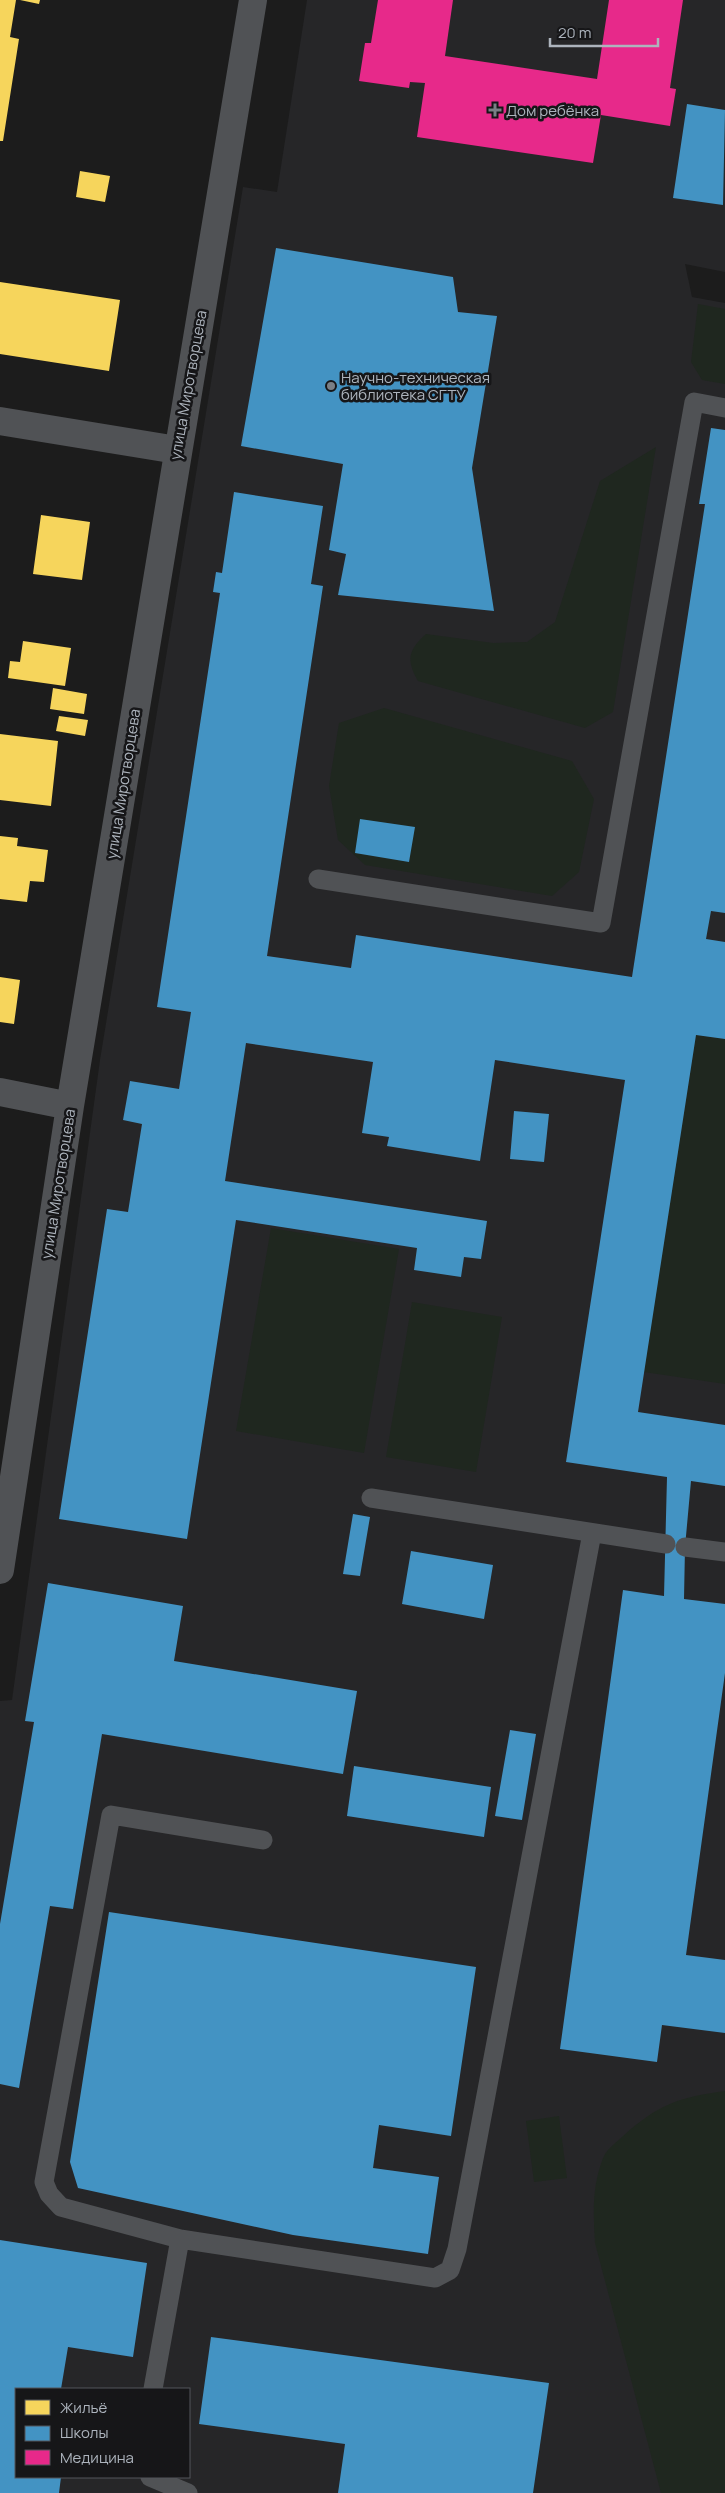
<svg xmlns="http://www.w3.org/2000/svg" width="725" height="2493" font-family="Manrope,sans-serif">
  <rect width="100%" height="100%" fill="#1c1c1c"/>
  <path fill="#262628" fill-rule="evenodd" d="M 307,0 L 725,0 L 725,272 L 685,264 L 692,297 L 725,303 L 725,2493 L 0,2493 L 0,1701 L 12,1700 L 100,1060 L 243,187 L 277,192 ZM 16,2389 L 189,2389 L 189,2477 L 16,2477 Z"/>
  <path fill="#1f271f" d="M 698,304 L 725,309 L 725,384 L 702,380 L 691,362 Z
    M 656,447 L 613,712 L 585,728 L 418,681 C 406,660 408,650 426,634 L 493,643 L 527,642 L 555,622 L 600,481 Z
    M 384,708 L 572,761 L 594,799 L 579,872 L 552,896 L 365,865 L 338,840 L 329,786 L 339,723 Z
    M 696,1035 L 725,1039 L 725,1384 L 644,1372 Z
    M 271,1228 L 399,1249 L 364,1453 L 236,1431 Z
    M 412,1302 L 502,1317 L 476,1472 L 386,1457 Z
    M 725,2091 L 725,2493 L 661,2493 L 595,2243 C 593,2213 592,2184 604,2156 C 607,2149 617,2142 622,2137 C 657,2105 679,2097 725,2091 Z
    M 559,2116 L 567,2178 L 534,2182 L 526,2121 Z"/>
  <path fill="#f6d55c" d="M 0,0 L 16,0 L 10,37 L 19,39 L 3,141 L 0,141 Z
    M 20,0 L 40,0 L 39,4 Z
    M 80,171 L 110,176 L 105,202 L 76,197 Z
    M 0,282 L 120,300 L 109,371 L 0,354 Z
    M 41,515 L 90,522 L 82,580 L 33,574 Z
    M 23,641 L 71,648 L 65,686 L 8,678 L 10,661 L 20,662 Z
    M 53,688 L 87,694 L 84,714 L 50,709 Z
    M 59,716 L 88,720 L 85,736 L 56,731 Z
    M 0,734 L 58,741 L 51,806 L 0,800 Z
    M 0,836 L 18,838 L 17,846 L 48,850 L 44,882 L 30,881 L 27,902 L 0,899 Z
    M 0,977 L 20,980 L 14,1024 L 0,1022 Z"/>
  <path fill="#4393c3" d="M 687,104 L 725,110 L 723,205 L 673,198 Z
    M 276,248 L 453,277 L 458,312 L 497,316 L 472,468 L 494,611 L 338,595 L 346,554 L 329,550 L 343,464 L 241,446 Z
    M 711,428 L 725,430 L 725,913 L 711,911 L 706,939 L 725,942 L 725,1039 L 696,1035 L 638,1412 L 725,1425 L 725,1486 L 691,1481 L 685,1547 L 684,1599 L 725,1604 L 725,1673 L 686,1955 L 725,1960 L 725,2033 L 662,2025 L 657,2062 L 560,2049 L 623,1590 L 664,1596 L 667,1477 L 566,1462 L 625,1080 L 495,1060 L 480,1161 L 387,1146 L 389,1137 L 362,1133 L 373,1062 L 246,1043 L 225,1181 L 487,1221 L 481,1259 L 464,1257 L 461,1277 L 414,1270 L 417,1248 L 236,1220 L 187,1539 L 59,1519 L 107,1209 L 128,1212 L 142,1124 L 123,1120 L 130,1081 L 179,1089 L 191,1012 L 157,1007 L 220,593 L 213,592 L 216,572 L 222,573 L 234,492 L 323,506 L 311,584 L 323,586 L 267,956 L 351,968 L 356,935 L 632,977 L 705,504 L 699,504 Z
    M 360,819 L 415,827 L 409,862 L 355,853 Z
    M 514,1111 L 549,1114 L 544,1162 L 510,1159 Z
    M 353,1514 L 370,1517 L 360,1576 L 343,1574 Z
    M 411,1551 L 493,1565 L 484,1619 L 402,1604 Z
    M 48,1583 L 183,1606 L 174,1661 L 357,1691 L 343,1774 L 102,1734 L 73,1909 L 50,1906 L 19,2088 L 0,2084 L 0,1924 L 34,1722 L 25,1721 Z
    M 510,1730 L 536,1734 L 522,1820 L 495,1816 Z
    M 354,1766 L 491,1787 L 484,1837 L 347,1816 Z
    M 109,1912 L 476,1967 L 451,2136 L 379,2125 L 373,2168 L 439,2177 L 428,2254 L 293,2235 L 78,2188 L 70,2162 Z
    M 0,2240 L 147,2263 L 133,2357 L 68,2347 L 61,2389 L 16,2389 L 16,2477 L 61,2477 L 59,2493 L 0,2493 Z
    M 211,2337 L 549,2383 L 533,2493 L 338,2493 L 345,2444 L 199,2424 Z"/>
  <path fill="#e7298a" d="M 378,0 L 453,0 L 445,56 L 597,79 L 609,0 L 683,0 L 670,88 L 676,89 L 670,126 L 601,115 L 593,163 L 417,137 L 425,83 L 410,82 L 409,88 L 359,81 L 365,43 L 371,43 Z"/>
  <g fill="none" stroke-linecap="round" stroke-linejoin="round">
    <path stroke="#505255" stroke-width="19" d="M 318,879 L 601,923 L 694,402 L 725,408
      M 371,1498 L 666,1544
      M 685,1547 L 725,1552
      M 263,1840 L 111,1815 L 44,2182 L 49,2194 L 61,2207 L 180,2239 L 435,2278 L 450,2270 L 457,2249 L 592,1533
      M 153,2389 L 180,2239
      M 150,2477 L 188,2493"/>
    <path stroke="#505255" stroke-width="28" d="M 0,421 L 177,450
      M 0,1092 L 70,1106
      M 0,1570 L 70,1106 L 253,0"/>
  </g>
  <g fill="#7a7f85" stroke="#161618" stroke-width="2">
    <path d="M492.5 102.5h5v5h5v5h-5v5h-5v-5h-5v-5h5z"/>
    <circle cx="331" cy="386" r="5"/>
  </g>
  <g text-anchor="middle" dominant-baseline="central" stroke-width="5" stroke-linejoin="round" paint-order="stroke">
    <g font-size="15" fill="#adb4bd" stroke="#161618" text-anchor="start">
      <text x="506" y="110">Дом ребёнка</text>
      <text x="341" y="377">Научно-техническая<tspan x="341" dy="17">библиотека СГТУ</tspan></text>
    </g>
    <g font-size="15" fill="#adb4bd" stroke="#161618">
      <text transform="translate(188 385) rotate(-80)">улица Миротворцева</text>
      <text transform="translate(123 784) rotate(-81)">улица Миротворцева</text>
      <text transform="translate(58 1184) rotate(-81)">улица Миротворцева</text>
    </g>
  </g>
  <rect x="15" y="2388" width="175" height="90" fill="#161618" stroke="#52555a"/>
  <rect x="25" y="2400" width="25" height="15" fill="#f6d55c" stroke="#52555a"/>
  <text x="60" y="2413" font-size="15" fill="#adb4bd">Жильё</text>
  <rect x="25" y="2426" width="25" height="15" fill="#4393c3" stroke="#52555a"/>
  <text x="60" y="2438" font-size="15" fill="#adb4bd">Школы</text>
  <rect x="25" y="2450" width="25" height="15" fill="#e7298a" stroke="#52555a"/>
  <text x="60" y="2463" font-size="15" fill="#adb4bd">Медицина</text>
  <path d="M550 38v8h108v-8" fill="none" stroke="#adb4bd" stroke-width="2.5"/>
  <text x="558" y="38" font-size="15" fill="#adb4bd" stroke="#161618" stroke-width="4" paint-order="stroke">20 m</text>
</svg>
